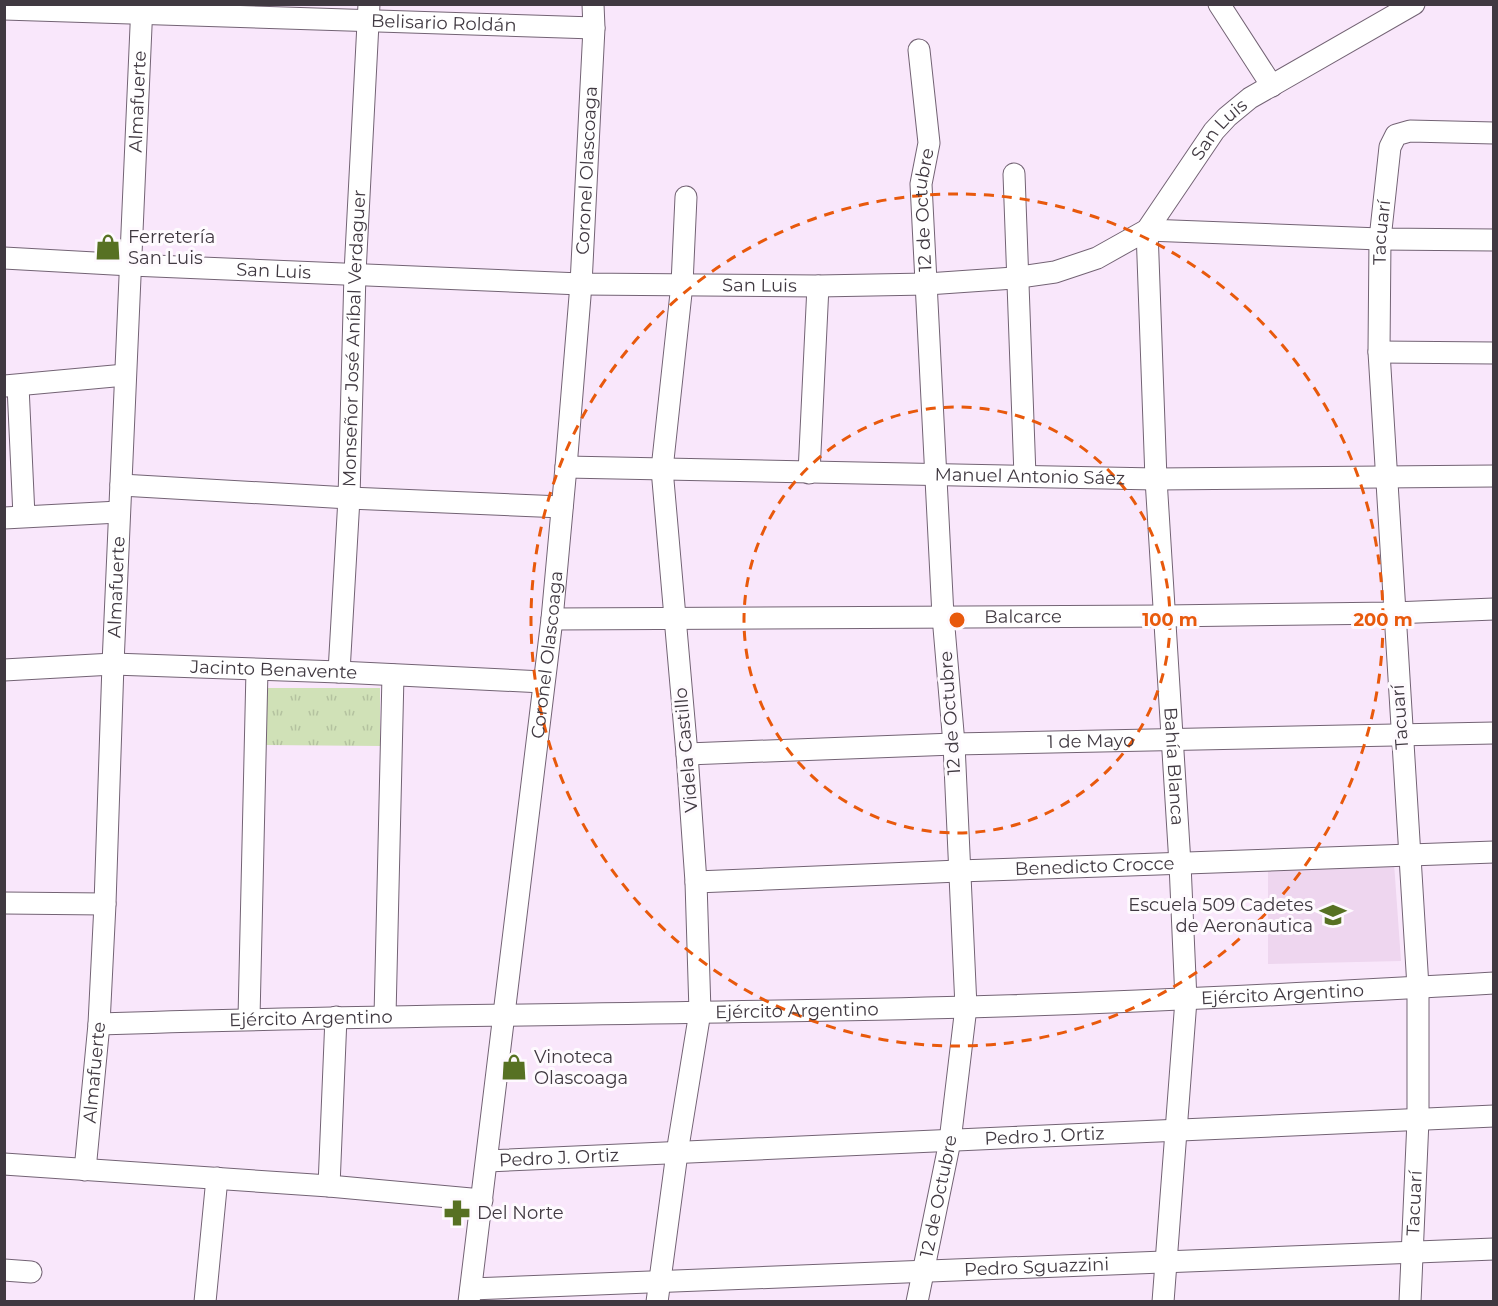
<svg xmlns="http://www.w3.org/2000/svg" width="1498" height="1306" font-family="Montserrat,sans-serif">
  <defs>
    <pattern id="park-tufts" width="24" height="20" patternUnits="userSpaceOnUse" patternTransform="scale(1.5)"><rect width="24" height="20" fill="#d0e1b7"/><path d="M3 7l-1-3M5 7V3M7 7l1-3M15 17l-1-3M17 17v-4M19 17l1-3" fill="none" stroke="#b4c29f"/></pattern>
  </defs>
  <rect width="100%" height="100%" fill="#f9e7fb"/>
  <path fill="#eed6ef" d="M 1394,863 L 1401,961 L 1268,964 L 1268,864 Z"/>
  <path fill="url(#park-tufts)" d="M 265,688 L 380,688 L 380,746 L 265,745 Z"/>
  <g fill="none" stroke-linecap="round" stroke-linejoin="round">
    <g stroke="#736374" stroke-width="23">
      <g id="minor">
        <path d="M 1219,4 L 1272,86"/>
        <path id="s1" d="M 4,9 L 594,28"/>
        <path d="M 1014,174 L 1025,476"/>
        <path id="s2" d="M 1147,230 L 1156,479 L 1180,864 L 1186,1000 L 1163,1302"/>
        <path d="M 1147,230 L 1380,239 L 1494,240"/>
        <path id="s3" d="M 4,258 L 131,265 L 581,284 L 818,286 L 927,284 L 1014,278 L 1055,272 L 1097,258 L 1147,230 L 1214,131 L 1227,117 L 1250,98 L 1414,4"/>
        <path d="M 1379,352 L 1494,353"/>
        <path d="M 5,386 L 125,375"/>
        <path d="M 18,386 L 24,516"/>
        <path id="s4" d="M 566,467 L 1156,479 L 1494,476"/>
        <path d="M 809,473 L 818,286"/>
        <path d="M 121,485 L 349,498 L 562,507"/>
        <path d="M 4,518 L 119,512"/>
        <path id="s5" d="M 552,619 L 1165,616 L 1393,613 L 1494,609"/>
        <path id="s6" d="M 4,670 L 113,664 L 339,672 L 543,682"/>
        <path id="s7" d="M 339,672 L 349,498 L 355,273 L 369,4"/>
        <path id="s8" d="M 687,754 L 954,744 L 1494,733"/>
        <path id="s9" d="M 696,882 L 959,871 L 1494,852"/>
        <path d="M 4,903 L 105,904"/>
        <path d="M 385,1016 L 393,675"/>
        <path d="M 249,1018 L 257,670"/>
        <path id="s10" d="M 99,1024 C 388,1014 678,1015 968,1007 C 1143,1002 1318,993 1494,983"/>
        <path id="s11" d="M 487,1161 L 1494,1116"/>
        <path d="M 4,1164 L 329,1186 L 482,1200"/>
        <path id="s12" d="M 85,1170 L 99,1024 L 105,904 L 113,664 L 142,4"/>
        <path d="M 329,1186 L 336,1017"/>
        <path d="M 4,1270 L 31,1272"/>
        <path id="s13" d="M 471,1289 L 1494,1249"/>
        <path d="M 205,1302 L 217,1178"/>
        <path id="s14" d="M 469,1302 L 552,619 L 566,467 L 581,284 L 594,28 L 593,4"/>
        <path d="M 657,1302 L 677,1153 L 700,1012 L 696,882 L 687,754 L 662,469 L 682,284 L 686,197"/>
        <path id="s15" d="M 917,1302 L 950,1141 L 966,1007 L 954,744 L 943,616 L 921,184 L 929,143 L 919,50"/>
        <path id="s16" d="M 1410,1302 L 1418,1120 L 1418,987 L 1379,352 L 1380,239 L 1390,147 L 1396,135 L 1410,131 L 1494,133"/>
      </g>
    </g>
    <use href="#minor" stroke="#fff" stroke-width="21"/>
  </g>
  <g fill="none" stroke="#e8590c" stroke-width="3" stroke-dasharray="10 8">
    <circle cx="957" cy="620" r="213"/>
    <circle cx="957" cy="620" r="426"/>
  </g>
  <defs>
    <g id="shop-bare" transform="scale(2.07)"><path d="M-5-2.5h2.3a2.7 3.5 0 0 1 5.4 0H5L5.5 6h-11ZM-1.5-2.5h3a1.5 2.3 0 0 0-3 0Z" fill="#577123" stroke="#fefafe" stroke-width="2.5" paint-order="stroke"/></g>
    <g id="school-bare" transform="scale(2.07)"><path d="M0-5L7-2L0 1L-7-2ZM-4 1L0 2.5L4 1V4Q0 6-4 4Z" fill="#577123" stroke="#fefafe" stroke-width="2.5" paint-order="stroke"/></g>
    <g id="pharmacy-bare" transform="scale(2.07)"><path d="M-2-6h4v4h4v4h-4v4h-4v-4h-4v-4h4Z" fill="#577123" stroke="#fefafe" stroke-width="2.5" paint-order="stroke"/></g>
  </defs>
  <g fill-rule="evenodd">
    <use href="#shop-bare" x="108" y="247"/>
    <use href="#school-bare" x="1333" y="915"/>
    <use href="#shop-bare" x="514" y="1067"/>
    <use href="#pharmacy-bare" x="457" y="1213"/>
  </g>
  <g text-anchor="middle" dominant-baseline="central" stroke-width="6" stroke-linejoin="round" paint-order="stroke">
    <g font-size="18" fill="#403941" stroke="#fefafe">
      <text stroke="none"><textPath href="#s1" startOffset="440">Belisario Roldán</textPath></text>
      <text stroke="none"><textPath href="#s12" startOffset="1070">Almafuerte</textPath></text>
      <text stroke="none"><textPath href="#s3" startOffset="1278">San Luis</textPath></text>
      <text stroke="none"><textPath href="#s14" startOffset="1138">Coronel Olascoaga</textPath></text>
      <text stroke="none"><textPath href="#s15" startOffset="1098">12 de Octubre</textPath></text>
      <text stroke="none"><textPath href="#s16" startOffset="1071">Tacuarí</textPath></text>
      <text stroke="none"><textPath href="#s3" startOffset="270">San Luis</textPath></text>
      <text stroke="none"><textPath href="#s3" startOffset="756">San Luis</textPath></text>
      <text stroke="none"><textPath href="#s7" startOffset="334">Monseñor José Aníbal Verdaguer</textPath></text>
      <text stroke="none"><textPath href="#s4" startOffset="464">Manuel Antonio Sáez</textPath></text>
      <text stroke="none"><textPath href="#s12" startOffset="584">Almafuerte</textPath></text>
      <text stroke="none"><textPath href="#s5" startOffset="471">Balcarce</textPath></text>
      <text stroke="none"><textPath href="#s14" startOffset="652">Coronel Olascoaga</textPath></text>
      <text stroke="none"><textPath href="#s6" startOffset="270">Jacinto Benavente</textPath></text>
      <text transform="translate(950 713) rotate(-94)">12 de Octubre</text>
      <text transform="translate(1400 717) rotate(-94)">Tacuarí</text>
      <text stroke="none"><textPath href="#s8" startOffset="404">1 de Mayo</textPath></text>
      <text transform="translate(686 750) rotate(-95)">Videla Castillo</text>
      <text stroke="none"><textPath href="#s2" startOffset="537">Bahía Blanca</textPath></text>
      <text stroke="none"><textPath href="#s9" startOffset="399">Benedicto Crocce</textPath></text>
      <text stroke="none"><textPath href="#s10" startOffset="1184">Ejército Argentino</textPath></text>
      <text stroke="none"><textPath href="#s10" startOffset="698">Ejército Argentino</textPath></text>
      <text stroke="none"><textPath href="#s10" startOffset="212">Ejército Argentino</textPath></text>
      <text stroke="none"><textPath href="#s12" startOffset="98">Almafuerte</textPath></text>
      <text stroke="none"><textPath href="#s11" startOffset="558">Pedro J. Ortiz</textPath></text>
      <text stroke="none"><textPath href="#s11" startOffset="72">Pedro J. Ortiz</textPath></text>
      <text stroke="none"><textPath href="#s15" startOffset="108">12 de Octubre</textPath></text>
      <text stroke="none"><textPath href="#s16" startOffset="99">Tacuarí</textPath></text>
      <text stroke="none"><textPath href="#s13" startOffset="566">Pedro Sguazzini</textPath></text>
    </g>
    <g font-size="18" fill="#403941" stroke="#fefafe" text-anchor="start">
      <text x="128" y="237">Ferretería<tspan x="128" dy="21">San Luis</tspan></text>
      <text x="1313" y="905" text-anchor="end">Escuela 509 Cadetes<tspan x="1313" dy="21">de Aeronautica</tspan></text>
      <text x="534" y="1057">Vinoteca<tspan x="534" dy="21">Olascoaga</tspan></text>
      <text x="477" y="1213">Del Norte</text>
    </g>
  </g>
  <circle cx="957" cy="620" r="9" fill="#e8590c" stroke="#fefafe" stroke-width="3"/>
  <g font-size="18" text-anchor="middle" font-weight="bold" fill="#e8590c" stroke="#fefafe" stroke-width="6" stroke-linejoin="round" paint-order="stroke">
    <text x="1170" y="626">100 m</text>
    <text x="1383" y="626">200 m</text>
  </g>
  <rect width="1498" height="1306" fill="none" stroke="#403941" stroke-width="12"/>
</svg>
